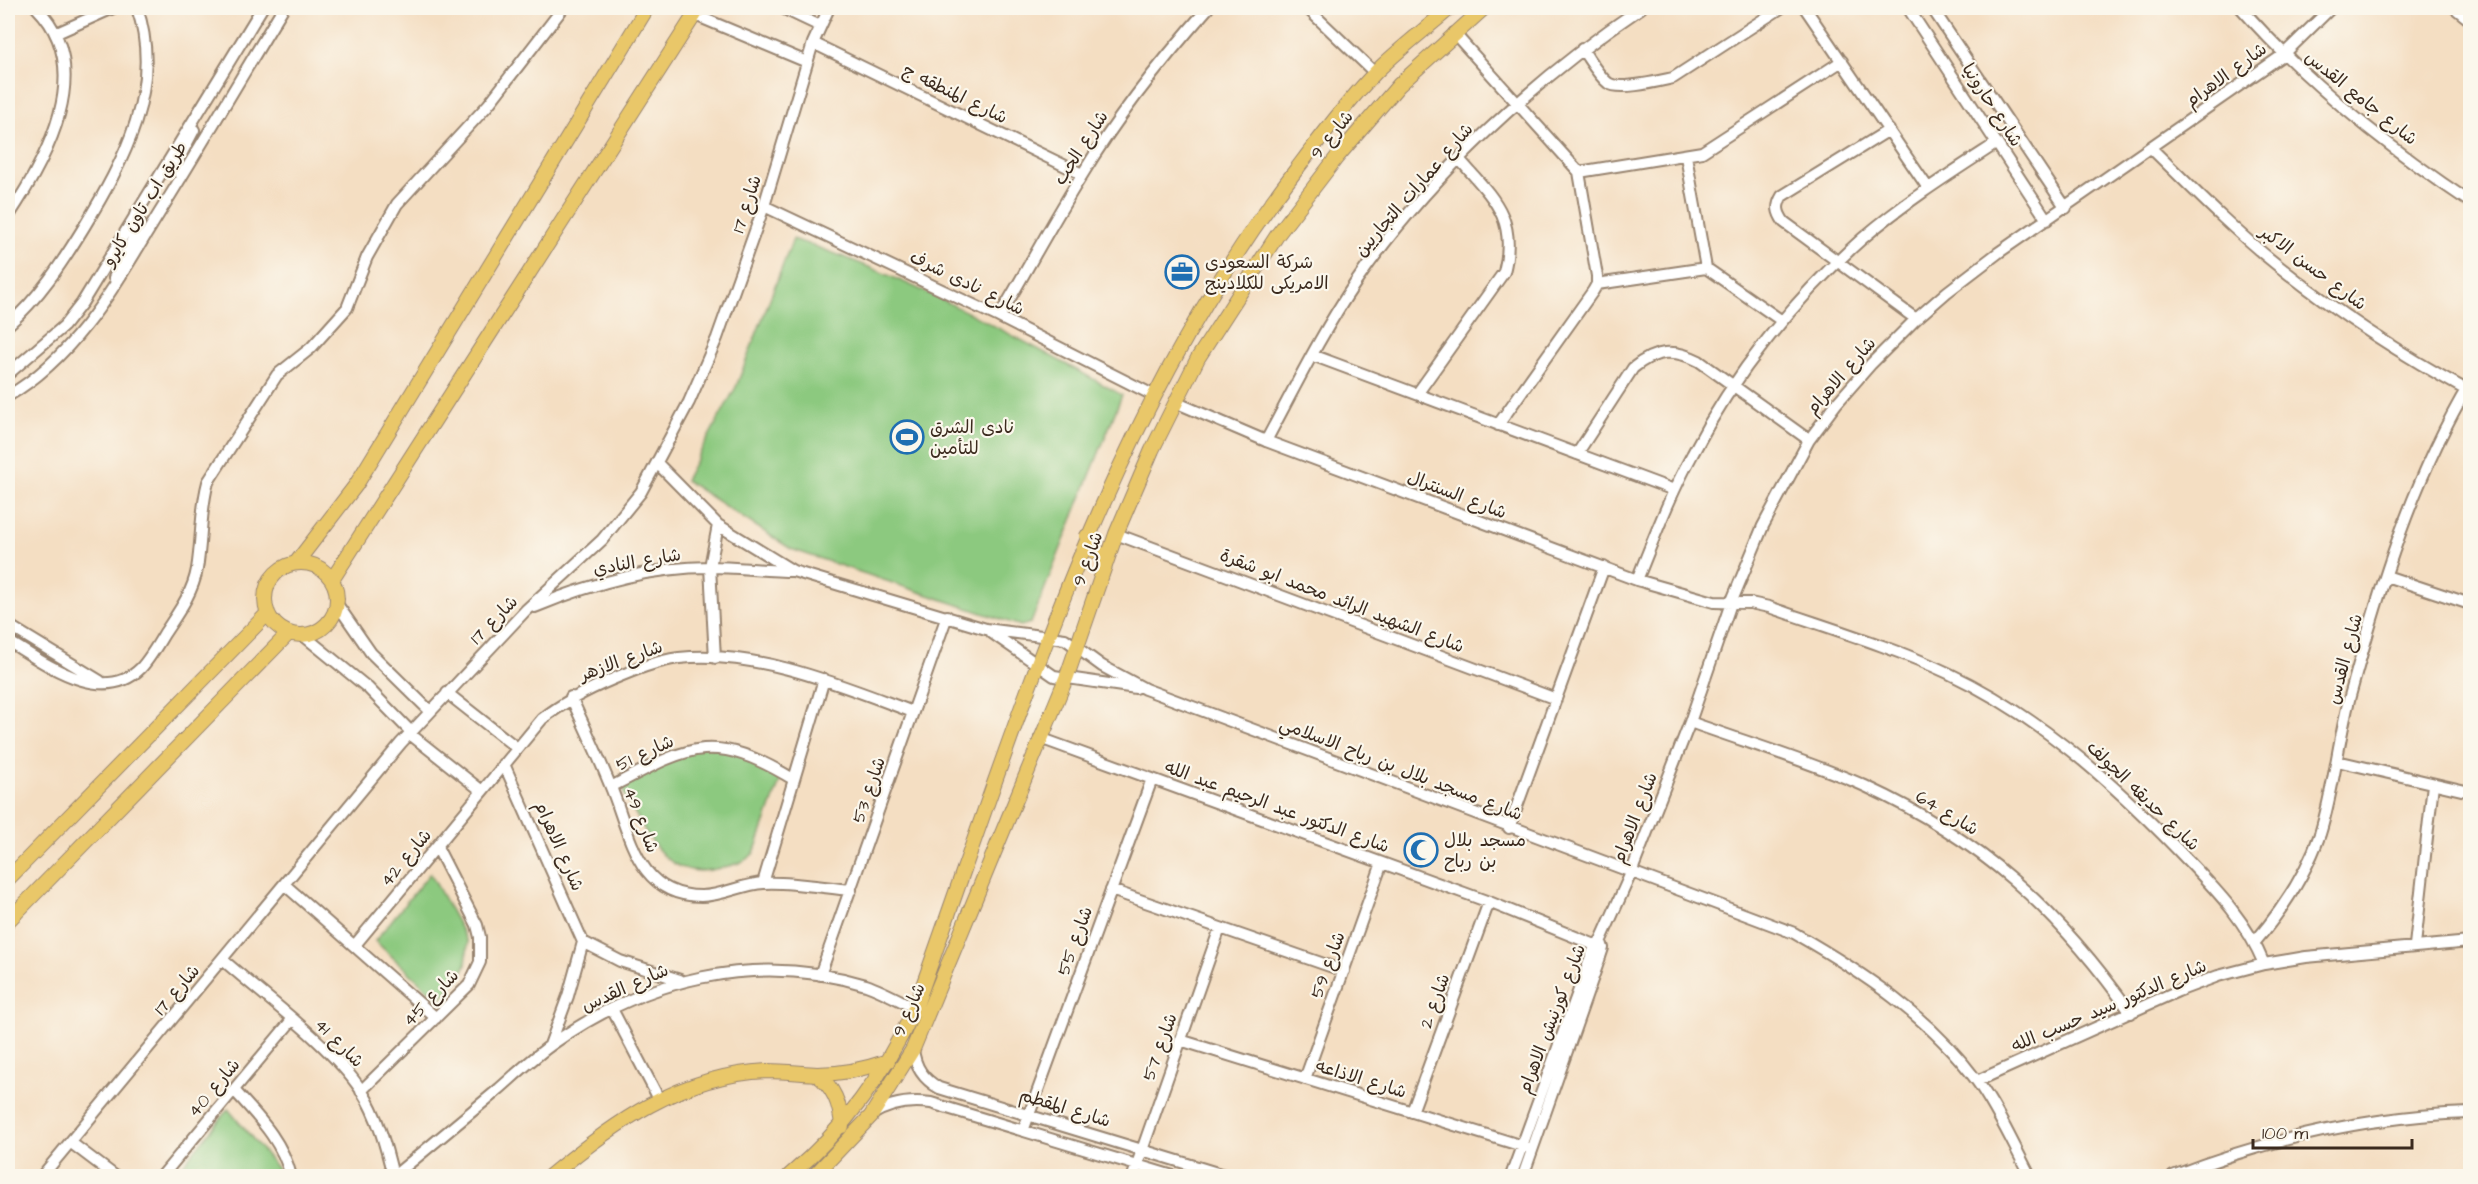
<svg xmlns="http://www.w3.org/2000/svg" width="2478" height="1184" font-family="'Architects Daughter','Playpen Sans Arabic',sans-serif">
  <rect width="100%" height="100%" fill="#fbf7ec"/>
  <filter id="ink" filterUnits="userSpaceOnUse"><feTurbulence type="fractalNoise" baseFrequency=".0167" numOctaves="2"/><feDisplacementMap in="SourceGraphic" scale="12" xChannelSelector="R" yChannelSelector="G"/><feConvolveMatrix kernelMatrix="1 2 1 2 8 2 1 2 1" color-interpolation-filters="sRGB"/></filter>
  <filter id="wash" filterUnits="userSpaceOnUse"><feTurbulence type="fractalNoise" baseFrequency=".008" numOctaves="4" result="noise"/><feDisplacementMap in="SourceGraphic" scale="24" xChannelSelector="R" yChannelSelector="G"/><feGaussianBlur stdDeviation="1.35" result="paint"/><feColorMatrix in="noise" values="0 0 0 0 0 0 0 0 0 0 0 0 0 0 0 0 0 1.4 0 .05"/><feComposite in="paint" operator="in"/></filter>
  <g filter="url(#wash)">
    <rect width="100%" height="100%" fill="#f4dec2"/>
    <path fill="#8cc97f" stroke="#647a4e" stroke-width="1.5" d="M 793,239 C 908,276 1017,337 1122,395 L 1031,623 L 1021,626 L 791,549 L 685,480 L 736,387 Z
      M 692,746 L 726,749 L 783,773 L 754,853 C 744,863 734,865 720,868 C 664,884 648,833 624,794 L 623,784 C 645,766 663,752 692,746 Z
      M 430,873 L 468,942 L 466,964 L 460,977 L 439,1000 L 375,941 Z
      M 228,1109 L 283,1175 L 174,1176 Z"/>
  </g>
  <g filter="url(#ink)">
    <g fill="none" stroke-linecap="round" stroke-linejoin="round">
      <g stroke="#988470" stroke-width="14">
        <path id="minor" d="M 782,8 L 820,26
          M 1307,8 L 1375,73
          M 1805,8 L 1928,188
          M 1908,8 L 2047,220
          M 1932,8 L 2066,208
          M 2241,8 C 2308,84 2386,146 2470,202
          M 2455,8 L 2470,20
          M 695,15 L 807,62
          M 57,33 L 113,8
          M 1454,33 L 1579,172 L 1597,276 L 1597,284 L 1593,291 L 1498,425
          M 813,43 L 1082,174
          M 1582,49 C 1590,60 1597,74 1608,83 C 1620,91 1659,81 1673,78 L 1781,8
          M 1889,130 L 1782,196 C 1776,206 1777,212 1784,222 L 1916,319
          M 2152,149 C 2192,188 2232,229 2276,264 C 2336,312 2402,355 2470,392
          M 1686,156 L 1706,268
          M 1579,172 L 1702,152 L 1842,61
          M 181,178 L 176,164 L 194,130
          M 764,206 L 999,317 L 1153,395
          M 8,217 C 46,160 97,69 37,8
          M 114,278 L 140,224 L 135,215
          M 1597,284 L 1706,268 L 1782,321
          M 999,317 C 1027,270 1053,221 1082,175 C 1118,115 1162,60 1208,8
          M 8,325 C 39,298 62,263 84,227 C 124,161 164,87 137,8
          M 1312,355 L 1674,490
          M 8,374 L 64,326 L 82,303 L 262,8
          M 1417,394 L 1504,272 C 1518,218 1493,198 1460,160
          M 8,396 C 80,354 120,276 163,207 C 204,141 243,74 283,8
          M 1175,402 L 1266,441 L 1637,580 L 1714,602 L 1750,603 L 1769,607 C 1829,628 1890,646 1948,673 C 2037,715 2109,779 2177,849 C 2211,885 2245,917 2264,964
          M 1266,441 C 1295,387 1322,332 1356,282 C 1429,176 1535,79 1641,8
          M 1577,454 L 1633,368 C 1655,350 1674,348 1699,361 L 1809,440
          M 658,464 L 718,525 L 793,571 L 986,629 L 1065,639 L 1102,666 L 1145,689 L 1794,933 C 1862,972 1929,1016 1977,1081 C 1998,1110 2013,1144 2030,1176
          M 1116,534 L 1556,699
          M 2386,576 L 2470,604
          M 1637,580 C 1654,538 1670,495 1692,455 C 1734,374 1795,298 1863,238 C 1905,202 1951,173 1997,143
          M 337,604 L 371,653 L 430,711
          M 535,607 C 590,584 650,567 710,567 C 738,567 765,571 793,571
          M 8,625 L 100,681
          M 992,633 L 1054,676 L 1136,688
          M 303,635 L 368,688 L 411,732
          M 8,641 C 43,662 102,707 141,668 C 150,658 157,646 164,634 C 177,614 193,593 197,569 C 202,540 200,511 208,482 L 277,375 L 311,348 L 347,308 L 367,257 L 397,204 L 488,105 L 563,8
          M 715,658 L 710,567 L 718,525
          M 447,693 L 517,748
          M 571,697 C 584,726 598,755 610,785 C 630,831 635,896 701,896 C 723,896 742,884 764,883 C 787,881 826,888 851,890
          M 1690,722 C 1748,743 1809,761 1865,786 C 1981,839 2058,910 2131,1013
          M 410,734 L 482,791
          M 1040,738 L 1489,902 L 1600,947
          M 2337,761 L 2470,792
          M 504,764 L 583,942 L 620,961 L 680,980
          M 611,787 C 689,746 712,730 793,779
          M 1509,828 L 1604,567
          M 763,883 L 824,679
          M 285,885 L 436,1018
          M 1111,890 L 1344,971
          M 2255,942 C 2283,909 2306,875 2320,834 C 2334,789 2338,741 2350,696 C 2379,589 2413,478 2470,383
          M 355,945 L 542,719 C 565,701 587,690 613,679 C 634,670 656,661 679,658 C 756,649 843,686 913,712
          M 2415,945 L 2433,784
          M 223,960 C 265,997 331,1045 361,1090 C 378,1116 386,1147 393,1176
          M 820,975 L 947,616
          M 612,1009 L 659,1099
          M 1180,1040 L 1532,1149
          M 550,1045 L 568,996 L 583,942
          M 913,1049 C 915,1067 923,1079 939,1088 L 1227,1176
          M 1305,1079 L 1382,863
          M 1977,1081 L 2178,991 L 2218,976 L 2264,964 L 2306,957 L 2470,942
          M 234,1090 C 258,1117 282,1140 291,1176
          M 361,1091 L 469,985 L 480,962 L 480,937 L 477,925 L 437,847
          M 1412,1112 L 1489,902
          M 871,1115 C 890,1103 909,1100 931,1103 L 1173,1176
          M 1023,1131 L 1152,779
          M 70,1142 L 115,1176
          M 42,1176 L 401,743 L 526,610 L 602,540 L 641,492 L 689,402 L 717,338 L 764,206 L 813,43 L 829,8
          M 162,1176 L 292,1020
          M 394,1176 C 429,1147 464,1118 499,1089 C 516,1074 533,1058 551,1045 C 643,979 755,951 866,985 C 883,991 899,1000 915,1008
          M 1133,1176 L 1220,928
          M 1511,1176 L 1595,946 L 1601,940 L 1631,873 L 1690,722 L 1731,603 L 1763,526 L 1809,440 L 1836,404 L 1871,364 L 1916,319 L 1947,292 L 1998,253 L 2283,55 L 2331,8
          M 1523,1176 L 1599,960 L 1603,948 L 1601,942
          M 2173,1176 C 2268,1139 2368,1116 2470,1113"/>
      </g>
      <g stroke="#988470" stroke-width="16">
        <path id="major" d="M 1087,536 L 1094,551 L 1107,556
          M 296,563 L 356,485 L 647,8
          M265 599a36 36 0 1 1 72 0a36 36 0 1 1-72 0Z
          M 332,580 L 699,8
          M 8,879 L 268,613
          M 8,921 L 289,633
          M 816,1074 C 834,1087 840,1104 842,1126
          M 550,1176 C 614,1123 680,1075 767,1071 C 784,1071 800,1073 817,1074 C 842,1074 865,1069 888,1061
          M 789,1176 C 845,1129 884,1074 915,1008 C 1019,720 1106,417 1296,170 C 1321,137 1347,102 1376,72 C 1399,49 1426,29 1450,8
          M 814,1176 L 871,1116 L 913,1049 L 1067,676 L 1116,534 L 1152,450 L 1198,358 L 1278,234 L 1337,157 L 1399,85 L 1484,8"/>
      </g>
      <use href="#minor" stroke="#fff" stroke-width="10"/>
      <use href="#major" stroke="#e9c769" stroke-width="14"/>
    </g>
  </g>
  <defs>
    <g id="office-ring" transform="scale(1.725)"><circle r="9.5" fill="#fbf7ec" stroke="#1f6fb2" stroke-width="1.5"/><path d="M-6-3h4V-5.5h4V-3h4V5H-6ZM-1-4.5V-3h2v-1.5ZM-6 0V1H6V0Z" fill="#1f6fb2"/></g>
    <g id="stadium-ring" transform="scale(1.725)"><circle r="9.5" fill="#fbf7ec" stroke="#1f6fb2" stroke-width="1.5"/><path d="M0-5a6.5 5 0 1 0 0 10a6.5 5 0 1 0 0-10ZM-3.5-1.8h7v3.6h-7Z" fill="#1f6fb2"/></g>
    <g id="mosque-ring" transform="scale(1.725)"><circle r="9.5" fill="#fbf7ec" stroke="#1f6fb2" stroke-width="1.5"/><path d="M3.5-4.9A6 6 0 1 0 3.5 4.9A5 5 0 1 1 3.5-4.9Z" fill="#1f6fb2"/></g>
  </defs>
  <g fill-rule="evenodd">
    <use href="#office-ring" x="1182" y="272"/>
    <use href="#stadium-ring" x="907" y="437"/>
    <use href="#mosque-ring" x="1421" y="850"/>
  </g>
  <g text-anchor="middle" dominant-baseline="central" stroke-width="4.5" stroke-linejoin="round" paint-order="stroke">
    <g font-size="18" fill="#3b2a1e" stroke="#fbf7ec">
      <text transform="translate(2226 75) rotate(-36)">شارع الاهرام</text>
      <text transform="translate(955 94) rotate(26)">شارع المنطقه ج</text>
      <text transform="translate(2361 98) rotate(39)">شارع جامع القدس</text>
      <text transform="translate(1992 105) rotate(57)">شارع حارونيا</text>
      <text transform="translate(1332 135) rotate(-51)">شارع 9</text>
      <text transform="translate(1081 148) rotate(-57)">شارع الحب</text>
      <text transform="translate(1414 190) rotate(-49)">شارع عمارات التجاريين</text>
      <text transform="translate(145 204) rotate(-58)">طريق اب تاون كايرو</text>
      <text transform="translate(747 204) rotate(-72)">شارع 17</text>
      <text transform="translate(2313 268) rotate(37)">شارع حسن الاكبر</text>
      <text transform="translate(967 283) rotate(26)">شارع نادى شرف</text>
      <text transform="translate(1841 376) rotate(-49)">شارع الاهرام</text>
      <text transform="translate(1457 495) rotate(21)">شارع السنترال</text>
      <text transform="translate(1088 559) rotate(-70)">شارع 9</text>
      <text transform="translate(637 562) rotate(-10)">شارع النادي</text>
      <text transform="translate(1342 601) rotate(21)">شارع الشهيد الرائد محمد ابو شقرة</text>
      <text transform="translate(494 620) rotate(-46)">شارع 17</text>
      <text transform="translate(2345 659) rotate(-75)">شارع القدس</text>
      <text transform="translate(621 661) rotate(-20)">شارع الازهر</text>
      <text transform="translate(645 753) rotate(-25)">شارع 51</text>
      <text transform="translate(1401 769) rotate(21)">شارع مسجد بلال بن رباح الاسلامي</text>
      <text transform="translate(869 790) rotate(-71)">شارع 53</text>
      <text transform="translate(2143 796) rotate(44)">شارع حديقه الجولف</text>
      <text transform="translate(1277 807) rotate(20)">شارع الدكتور عبد الرحيم عبد الله</text>
      <text transform="translate(1947 813) rotate(31)">شارع 64</text>
      <text transform="translate(1635 818) rotate(-69)">شارع الاهرام</text>
      <text transform="translate(641 820) rotate(69)">شارع 49</text>
      <text transform="translate(559 846) rotate(66)">شارع الاهرام</text>
      <text transform="translate(406 858) rotate(-50)">شارع 42</text>
      <text transform="translate(1075 941) rotate(-70)">شارع 55</text>
      <text transform="translate(1328 965) rotate(-70)">شارع 59</text>
      <text transform="translate(625 988) rotate(-24)">شارع القدس</text>
      <text transform="translate(177 990) rotate(-50)">شارع 17</text>
      <text transform="translate(431 998) rotate(-46)">شارع 45</text>
      <text transform="translate(1435 1001) rotate(-70)">شارع 2</text>
      <text transform="translate(2109 1006) rotate(-23)">شارع الدكتور سيد حسب الله</text>
      <text transform="translate(909 1010) rotate(-67)">شارع 9</text>
      <text transform="translate(1552 1019) rotate(-69)">شارع كورنيش الاهرام</text>
      <text transform="translate(339 1043) rotate(45)">شارع 41</text>
      <text transform="translate(1160 1047) rotate(-70)">شارع 57</text>
      <text transform="translate(1361 1079) rotate(17)">شارع الاذاعه</text>
      <text transform="translate(214 1088) rotate(-50)">شارع 40</text>
      <text transform="translate(1065 1108) rotate(17)">شارع المقطم</text>
    </g>
    <g font-size="18" fill="#3b2a1e" stroke="#fbf7ec" text-anchor="start">
      <text x="1205" y="262">شركة السعودى<tspan x="1205" dy="21">الامريكى للكلادينج</tspan></text>
      <text x="930" y="427">نادى الشرق<tspan x="930" dy="21">للتأمين</tspan></text>
      <text x="1444" y="840">مسجد بلال<tspan x="1444" dy="21">بن رباح</tspan></text>
    </g>
  </g>
  <rect width="2478" height="1184" fill="none" stroke="#fbf7ec" stroke-width="30"/>
  <path d="M2253 1139v9h159v-9" fill="none" stroke="#3b2a1e" stroke-width="3"/>
  <text x="2262" y="1139" font-size="18" fill="#3b2a1e" stroke="#fbf7ec" stroke-width="4.5" paint-order="stroke">100 m</text>
</svg>
